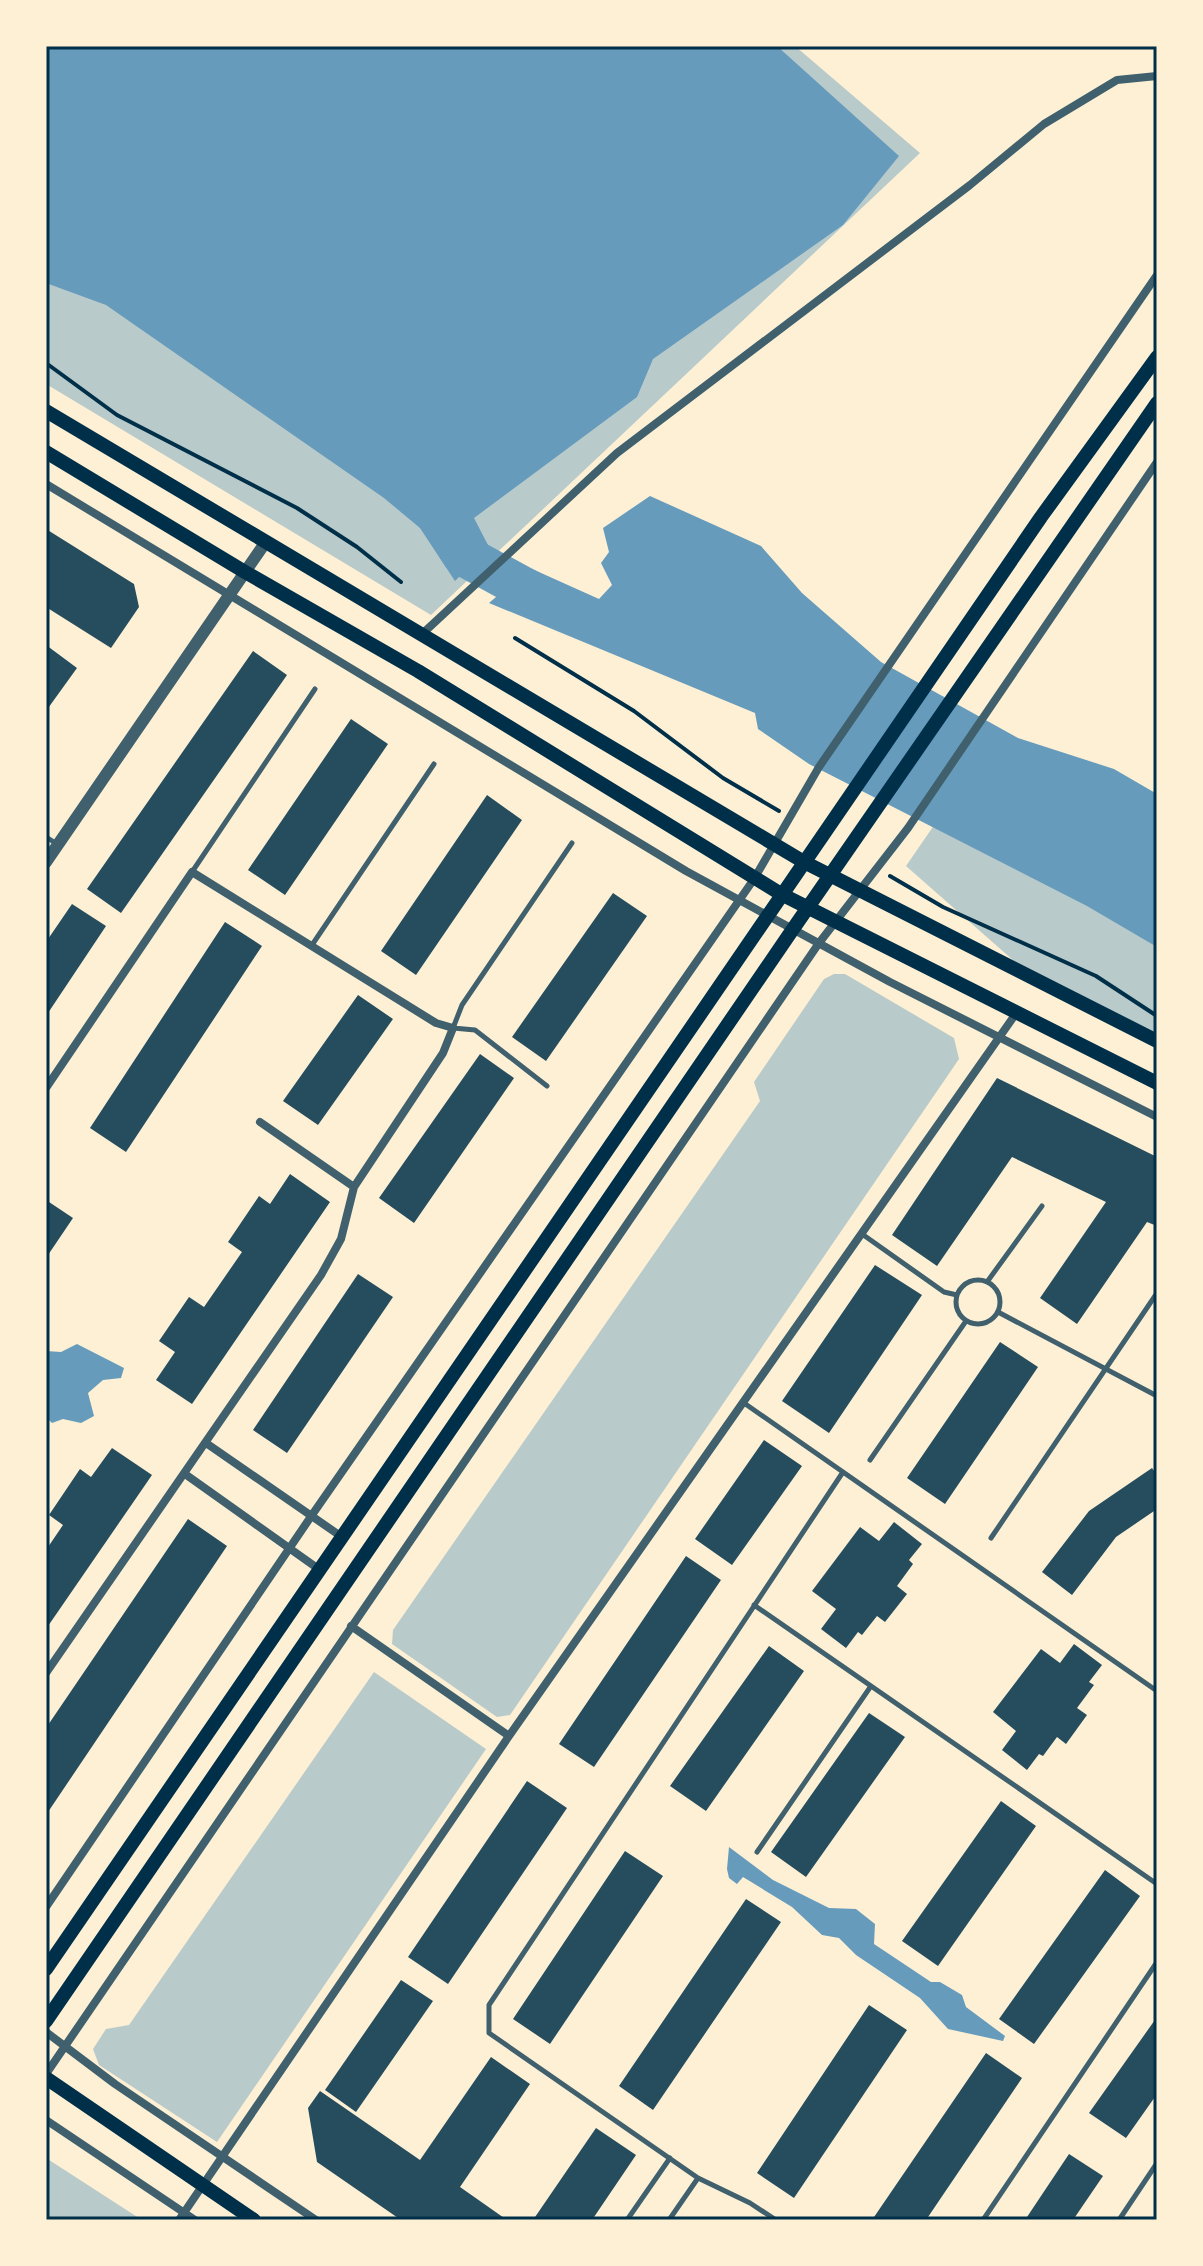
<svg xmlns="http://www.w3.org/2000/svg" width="1203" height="2266" font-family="'Titillium Web',sans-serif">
  <rect width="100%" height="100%" fill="#fdf0d5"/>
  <path fill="#b9caca" d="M 46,46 L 795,46 L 920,153 L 431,615 L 46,384 Z
    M 992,741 L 1157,801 L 1157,1041 L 1038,982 L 906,866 Z
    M 834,974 L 845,974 L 954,1038 L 959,1059 L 510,1715 L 497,1717 L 392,1644 L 393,1630 L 760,1101 L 754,1082 L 824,979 Z
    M 374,1672 L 486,1749 L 217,2142 L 99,2065 L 93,2049 L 106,2029 L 129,2025 Z
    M 46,2157 L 46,2158 L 142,2220 L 46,2220 Z"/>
  <path fill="#669bbc" d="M 46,46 L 777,46 L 899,156 L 843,225 L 653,359 L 637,397 L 474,518 L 489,547 L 455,581 L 420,528 L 384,498 L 106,305 L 46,283 Z
    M 650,496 L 761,546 L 802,593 L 881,662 L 1018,738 L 1114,769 L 1157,794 L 1157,947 L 1087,906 L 809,764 L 758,729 L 755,713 L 489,603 L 530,568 L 599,599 L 612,585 L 601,563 L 609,552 L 603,528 Z
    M 77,1344 L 124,1368 L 121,1378 L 103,1380 L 88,1393 L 94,1416 L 81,1423 L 63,1419 L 52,1423 L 46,1417 L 46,1351 L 61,1352 Z
    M 729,1847 L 773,1880 L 829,1908 L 856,1909 L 875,1924 L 874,1944 L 931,1982 L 940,1982 L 962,1995 L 966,2007 L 1005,2036 L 1003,2041 L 948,2029 L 920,1998 L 856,1955 L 839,1938 L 822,1935 L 792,1907 L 743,1877 L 737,1884 L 729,1878 L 727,1869 Z"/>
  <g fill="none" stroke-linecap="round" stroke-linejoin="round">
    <path stroke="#669bbc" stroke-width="42" d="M 441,520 L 463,555 L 564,610"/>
  </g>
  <path fill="#264d5e" d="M 46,529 L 134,584 L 139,607 L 111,648 L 46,607 Z
    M 46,645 L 77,668 L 46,711 Z
    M 253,651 L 287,675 L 121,913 L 87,889 Z
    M 351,719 L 388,744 L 285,895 L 248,870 Z
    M 487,795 L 522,820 L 416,975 L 381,951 Z
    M 613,893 L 647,916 L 546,1061 L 512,1037 Z
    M 72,904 L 106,926 L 46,1016 L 46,942 Z
    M 225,922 L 262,946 L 126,1152 L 90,1128 Z
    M 358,995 L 393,1019 L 318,1125 L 283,1101 Z
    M 480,1054 L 514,1078 L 414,1223 L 379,1198 Z
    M 997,1078 L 1157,1157 L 1157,1226 L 1147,1222 L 1077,1324 L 1040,1298 L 1106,1202 L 1012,1157 L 937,1266 L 892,1235 Z
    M 290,1174 L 330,1202 L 192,1404 L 156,1380 L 175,1352 L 159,1341 L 189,1297 L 204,1307 L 242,1252 L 228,1242 L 259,1196 L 270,1204 Z
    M 46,1200 L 73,1218 L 46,1258 Z
    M 875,1265 L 922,1295 L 829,1433 L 782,1401 Z
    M 358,1274 L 393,1297 L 287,1453 L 253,1430 Z
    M 1000,1342 L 1038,1367 L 945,1504 L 907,1478 Z
    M 764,1440 L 802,1466 L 732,1565 L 695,1539 Z
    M 112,1448 L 152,1475 L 46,1629 L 46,1550 L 63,1525 L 49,1515 L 80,1469 L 91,1477 Z
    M 1152,1468 L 1157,1475 L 1157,1509 L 1116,1537 L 1072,1595 L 1042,1572 L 1089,1511 Z
    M 188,1519 L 227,1546 L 46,1815 L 46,1728 Z
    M 894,1522 L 922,1544 L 909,1560 L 913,1564 L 897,1586 L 907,1594 L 885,1622 L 877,1616 L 862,1635 L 858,1632 L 846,1648 L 821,1629 L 836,1609 L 812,1591 L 860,1527 L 879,1541 Z
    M 686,1556 L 721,1580 L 594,1767 L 559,1744 Z
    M 1074,1644 L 1102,1665 L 1089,1682 L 1094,1685 L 1077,1708 L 1087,1715 L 1066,1744 L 1057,1737 L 1043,1756 L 1039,1754 L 1027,1770 L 1002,1750 L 1016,1731 L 993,1712 L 1041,1649 L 1060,1663 Z
    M 769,1646 L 804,1671 L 706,1811 L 670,1786 Z
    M 869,1713 L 905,1737 L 806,1877 L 771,1852 Z
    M 527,1781 L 567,1808 L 448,1984 L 408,1957 Z
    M 1001,1801 L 1036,1826 L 938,1966 L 902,1941 Z
    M 625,1851 L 663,1876 L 550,2044 L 513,2019 Z
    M 1105,1870 L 1140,1896 L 1034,2044 L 999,2019 Z
    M 746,1899 L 781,1922 L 653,2110 L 619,2086 Z
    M 401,1980 L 433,2001 L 356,2112 L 325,2090 Z
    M 869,2005 L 907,2030 L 794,2198 L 757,2173 Z
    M 1157,2017 L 1157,2094 L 1126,2138 L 1089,2113 Z
    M 986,2053 L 1022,2078 L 926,2220 L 872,2220 Z
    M 491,2057 L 530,2084 L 460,2187 L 507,2220 L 401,2220 L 317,2162 L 308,2108 L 320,2091 L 420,2160 Z
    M 596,2128 L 636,2155 L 592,2220 L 533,2220 Z
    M 1069,2154 L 1103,2176 L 1073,2220 L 1025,2220 Z"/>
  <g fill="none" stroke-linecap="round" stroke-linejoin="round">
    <path stroke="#003049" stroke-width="4" d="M 46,363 L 117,415 L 297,508 L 357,547 L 401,582
      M 515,638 L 634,711 L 723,778 L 779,811
      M 890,876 L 943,907 L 1096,976 L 1157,1016"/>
    <path stroke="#3f606c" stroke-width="5" d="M 46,837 L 57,844
      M 192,872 L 315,689
      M 312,945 L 434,764
      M 547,1086 L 475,1030 L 453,1028 L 462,1005 L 572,843
      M 862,1234 L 944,1292 L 957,1295
      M956 1302a22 22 0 1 1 44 0a22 22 0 1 1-44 0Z
      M 987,1282 L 1042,1206
      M 998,1312 L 1157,1396
      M 744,1403 L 1157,1691
      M 870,1460 L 966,1321
      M 991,1538 L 1157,1293
      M 754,1605 L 1157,1884
      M 757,1852 L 871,1686
      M 627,2220 L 670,2158
      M 669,2220 L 698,2178
      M 776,2220 L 750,2203 L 698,2178 L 489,2033 L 489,2005 L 843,1472
      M 983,2220 L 1157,1962
      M 1119,2220 L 1157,2163"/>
    <path stroke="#3f606c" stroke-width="8" d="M 46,484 L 686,871 L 890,982 L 1157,1117
      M 421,635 L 617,453 L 970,185 L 1044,124 L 1117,80 L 1157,76
      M 46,1088 L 192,872 L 436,1023 L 453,1028 L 443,1053 L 354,1187 L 341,1239 L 321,1275 L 46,1673
      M 260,1122 L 354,1187
      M 206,1443 L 342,1537
      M 185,1474 L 320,1570
      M 351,1626 L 509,1736
      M 46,1907 L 312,1515 L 754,879 L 819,767 L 1157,275
      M 46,2032 L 115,2084 L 316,2220
      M 46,2074 L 819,943 L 908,828 L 1157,462
      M 46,2120 L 195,2220
      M 179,2220 L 509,1736 L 1017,1012"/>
    <path stroke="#3f606c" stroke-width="12" d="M 46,862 L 265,543"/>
    <path stroke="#003049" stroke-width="14" d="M 46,411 L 804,862 L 1157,1041
      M 46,452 L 245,572 L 418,671 L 781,894 L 1157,1083
      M 46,1969 L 1041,517 L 1157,357
      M 46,2021 L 793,929 L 1157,403
      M 46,2078 L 254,2220"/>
  </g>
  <rect width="1203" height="2266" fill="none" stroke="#fdf0d5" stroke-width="96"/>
  <rect x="48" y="48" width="1107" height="2170" fill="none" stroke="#003049" stroke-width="3"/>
</svg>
